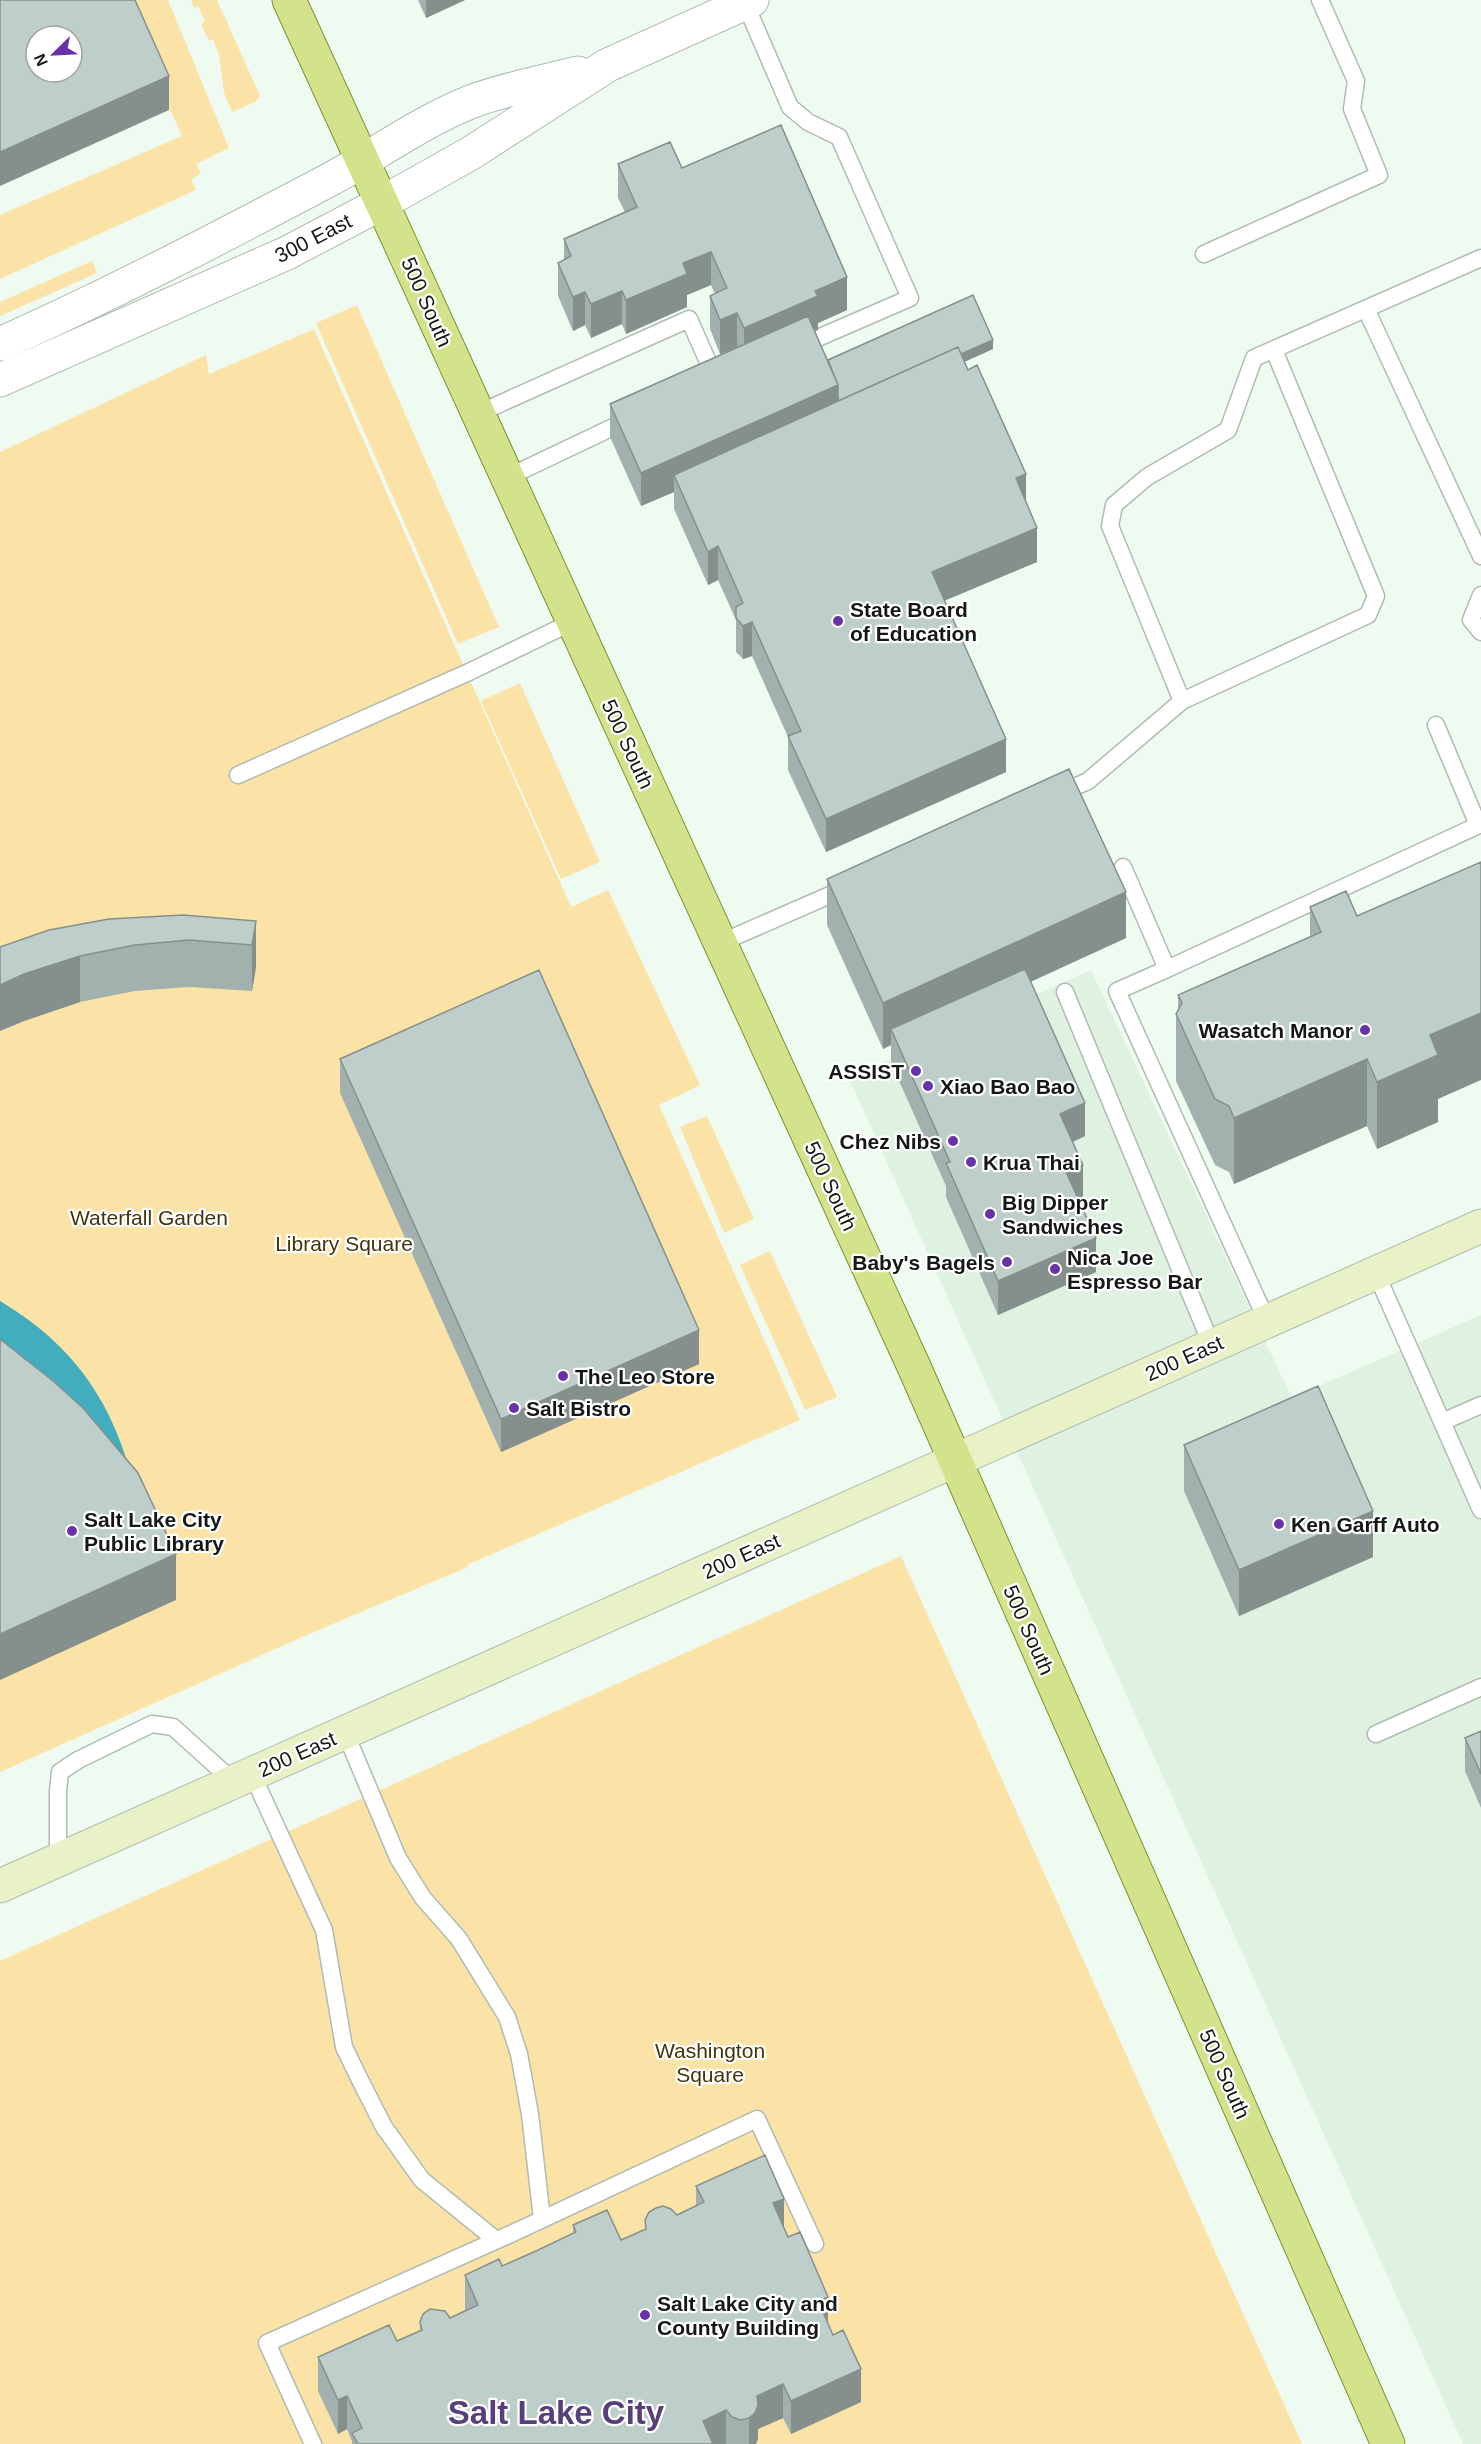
<svg xmlns="http://www.w3.org/2000/svg" width="1481" height="2444" font-family="Helvetica,sans-serif">
  <rect width="100%" height="100%" fill="#effbf1"/>
  <path fill="#dff2e2" d="M 1091,970 L 1292,1398 L 1481,1315 L 1481,2444 L 1463,2444 L 849,1078 Z"/>
  <path fill="#fbe3a7" d="M 121,0 L 168,0 L 229,148 L 196,164 L 201,174 L 191,179 L 196,190 L 0,279 L 0,215 L 182,136 Z
    M 191,0 L 217,0 L 260,96 L 255,102 L 232,112 L 224,93 L 219,55 L 213,39 L 209,41 L 201,24 L 205,22 L 198,6 L 194,8 Z
    M 92,261 L 97,273 L 0,316 L 0,302 Z
    M 357,305 L 499,627 L 458,644 L 316,323 Z
    M 314,329 L 571,907 L 608,890 L 700,1085 L 659,1105 L 800,1420 L 467,1565 L 468,1567 L 309,1634 L 0,1772 L 0,452 L 206,355 L 209,374 Z
    M 520,683 L 600,862 L 561,879 L 481,701 Z
    M 707,1116 L 754,1219 L 724,1233 L 680,1127 Z
    M 770,1251 L 837,1397 L 805,1410 L 740,1265 Z
    M 901,1556 L 1302,2444 L 0,2444 L 0,1961 Z"/>
  <path fill="#42adbe" d="M 0,1301 C 74,1345 114,1403 134,1487 L 0,1385 Z"/>
  <g fill="none" stroke-linecap="round" stroke-linejoin="round">
    <g stroke="#b0bcb2" stroke-width="19">
      <path id="lane" d="M 745,3 L 790,107 L 808,122 L 839,137 L 910,298 L 797,347
        M 1204,254 L 1379,175 L 1352,109 L 1356,81 L 1320,0
        M 1366,309 L 1481,556
        M 477,414 L 689,319 L 716,380
        M 506,478 L 630,419
        M 1481,595 L 1471,620 L 1481,632
        M 1182,701 L 1110,526 L 1114,505 L 1147,477 L 1228,430 L 1254,358 L 1481,258
        M 1436,725 L 1478,825
        M 238,775 L 469,672 L 572,622
        M 1056,795 L 1088,781 L 1182,701 L 1368,615 L 1376,596 L 1274,350
        M 1123,867 L 1167,969 L 1481,824
        M 720,943 L 846,888
        M 1167,969 L 1117,991 L 1267,1321
        M 1065,992 L 1212,1346
        M 1376,1273 L 1481,1510
        M 1442,1422 L 1481,1405
        M 345,1732 L 398,1858 L 423,1898 L 459,1939 L 507,2017 L 519,2054 L 530,2114 L 542,2219
        M 1376,1734 L 1481,1687
        M 252,1774 L 324,1930 L 344,2047 L 361,2082 L 384,2127 L 422,2180 L 496,2240
        M 58,1860 L 58,1791 L 60,1772 L 78,1760 L 152,1724 L 173,1727 L 234,1782
        M 313,2444 L 267,2343 L 513,2233 L 757,2119 L 815,2244"/>
    </g>
    <g stroke="#b0bcb2" stroke-width="35">
      <path id="street" d="M 0,344 C 112,294 221,237 329,180 C 374,156 421,122 468,103 C 500,90 543,82 578,73
        M 0,380 L 287,253 L 382,203 L 471,153 L 608,65 L 752,0"/>
    </g>
    <g stroke="#b0bcb2" stroke-width="35">
      <path id="secondary" d="M 0,1886 L 1481,1226"/>
    </g>
    <g stroke="#7e9031" stroke-width="35">
      <path id="primary" d="M 289,0 L 915,1369 L 1388,2444"/>
    </g>
    <use href="#lane" stroke="#fff" stroke-width="16"/>
    <use href="#street" stroke="#fff" stroke-width="33"/>
    <use href="#secondary" stroke="#e9f1c6" stroke-width="33"/>
    <use href="#primary" stroke="#d3e38c" stroke-width="33"/>
  </g>
  <path fill="#a3b1ae" d="M 418,0 L 465,0 L 426,18 Z
    M 618,164 L 682,168 L 847,310 L 818,323 L 818,330 L 815,331 L 828,360 L 993,349 L 964,362 L 1026,503 L 1037,562 L 944,600 L 1006,772 L 826,852 L 788,770 L 788,737 L 752,656 L 743,659 L 736,652 L 736,620 L 718,580 L 708,585 L 674,509 L 674,492 L 641,506 L 610,437 L 610,404 L 738,347 L 720,354 L 710,329 L 710,296 L 715,294 L 711,285 L 687,295 L 687,307 L 626,334 L 622,324 L 591,338 L 585,325 L 573,331 L 558,296 L 558,263 L 564,260 L 564,239 L 625,212 L 618,198 Z
    M 827,879 L 1126,938 L 1030,982 L 1085,1136 L 1073,1142 L 1083,1198 L 1079,1200 L 1096,1272 L 998,1315 L 946,1197 L 946,1186 L 891,1063 L 891,1045 L 883,1049 L 827,925 Z
    M 1310,907 L 1438,1099 L 1438,1122 L 1377,1149 L 1367,1126 L 1234,1184 L 1229,1172 L 1215,1165 L 1176,1081 L 1176,1014 L 1178,1010 L 1178,995 L 1310,937 Z
    M 256,921 L 256,967 L 252,991 L 189,987 L 135,991 L 80,1002 L 24,1021 L 0,1031 L 0,947 Z
    M 340,1059 L 699,1364 L 501,1452 L 340,1093 Z
    M 1184,1445 L 1373,1557 L 1239,1616 L 1184,1491 Z
    M 1481,1731 L 1481,1808 L 1465,1771 L 1465,1738 Z
    M 696,2186 L 784,2228 L 828,2325 L 861,2402 L 791,2434 L 783,2418 L 758,2429 L 758,2439 L 756,2444 L 352,2444 L 352,2441 L 347,2429 L 338,2434 L 318,2391 L 318,2357 L 397,2341 L 420,2331 L 420,2322 L 450,2318 L 465,2310 L 465,2275 L 502,2266 L 573,2234 L 573,2225 L 621,2240 L 645,2229 L 645,2220 L 677,2215 L 696,2206 Z"/>
  <path fill="#85908d" d="M 426,0 L 465,0 L 426,18 Z
    M 169,76 L 169,110 L 0,186 L 0,152 Z
    M 711,252 L 711,285 L 687,295 L 687,307 L 626,334 L 626,300 L 683,263 Z
    M 847,277 L 847,310 L 818,323 L 818,330 L 744,362 L 744,328 L 815,291 Z
    M 622,291 L 622,324 L 591,338 L 591,304 Z
    M 585,292 L 585,325 L 573,331 L 573,297 Z
    M 737,313 L 737,347 L 720,354 L 720,320 Z
    M 993,340 L 993,349 L 680,489 L 674,475 L 674,492 L 641,506 L 641,473 L 838,385 Z
    M 1026,474 L 1026,507 L 1016,478 Z
    M 1037,528 L 1037,562 L 932,606 L 932,572 Z
    M 718,546 L 718,580 L 708,585 L 708,552 Z
    M 752,622 L 752,656 L 743,659 L 743,626 Z
    M 1006,739 L 1006,772 L 826,852 L 826,819 Z
    M 1126,892 L 1126,938 L 897,1043 L 891,1029 L 891,1045 L 883,1049 L 883,1003 Z
    M 256,921 L 256,967 L 252,991 L 252,945 Z
    M 80,956 L 80,1002 L 24,1021 L 0,1031 L 0,985 L 24,974 Z
    M 1481,1013 L 1481,1080 L 1438,1099 L 1438,1122 L 1377,1149 L 1377,1082 L 1430,1035 Z
    M 1367,1059 L 1367,1126 L 1234,1184 L 1234,1118 Z
    M 1085,1103 L 1085,1136 L 1060,1147 L 1060,1114 Z
    M 1083,1165 L 1083,1198 L 1066,1206 L 1066,1172 Z
    M 1096,1238 L 1096,1272 L 998,1315 L 998,1281 Z
    M 699,1330 L 699,1364 L 501,1452 L 501,1419 Z
    M 1373,1511 L 1373,1557 L 1239,1616 L 1239,1570 Z
    M 176,1554 L 176,1600 L 0,1680 L 0,1634 Z
    M 784,2199 L 784,2232 L 773,2203 Z
    M 828,2297 L 828,2330 L 818,2301 Z
    M 861,2369 L 861,2402 L 791,2434 L 791,2401 Z
    M 783,2384 L 783,2418 L 758,2429 L 758,2439 L 756,2444 L 749,2444 L 749,2418 L 757,2396 Z
    M 347,2396 L 347,2429 L 338,2434 L 338,2400 Z
    M 726,2410 L 726,2444 L 703,2444 L 703,2421 Z"/>
  <path fill="#bececa" stroke="#85908d" stroke-width="1.5" fill-rule="evenodd" d="M 0,0 L 135,0 L 169,76 L 0,152 ZM 36,36 L 72,36 L 72,72 L 36,72 Z
    M 781,125 L 847,277 L 815,291 L 818,296 L 744,328 L 737,313 L 720,320 L 710,296 L 727,288 L 711,252 L 683,263 L 687,274 L 626,300 L 622,291 L 591,304 L 585,292 L 573,297 L 558,263 L 571,256 L 564,239 L 637,207 L 618,164 L 670,142 L 682,168 Z
    M 973,295 L 993,340 L 961,354 L 958,347 L 838,401 L 838,385 L 828,360 Z
    M 808,316 L 838,385 L 641,473 L 610,404 Z
    M 958,347 L 968,370 L 977,365 L 1026,474 L 1016,478 L 1037,528 L 932,572 L 1006,739 L 826,819 L 788,736 L 801,731 L 752,622 L 743,626 L 736,618 L 736,607 L 743,603 L 718,546 L 708,552 L 674,475 Z
    M 1069,769 L 1126,892 L 883,1003 L 827,879 Z
    M 1481,862 L 1481,1013 L 1430,1035 L 1438,1055 L 1377,1082 L 1367,1059 L 1234,1118 L 1229,1106 L 1215,1099 L 1176,1014 L 1182,1003 L 1178,995 L 1321,932 L 1310,907 L 1346,891 L 1357,916 Z
    M 183,915 L 256,921 L 252,945 L 189,940 L 135,945 L 80,956 L 24,974 L 0,985 L 0,947 L 49,930 L 109,919 Z
    M 1025,969 L 1085,1103 L 1060,1114 L 1083,1165 L 1066,1172 L 1096,1238 L 998,1281 L 946,1163 L 950,1162 L 891,1029 Z
    M 539,970 L 699,1330 L 501,1419 L 340,1059 Z
    M 0,1339 L 53,1381 L 83,1408 L 138,1473 L 176,1554 L 0,1634 Z
    M 1318,1386 L 1373,1511 L 1239,1570 L 1184,1445 Z
    M 1481,1731 L 1481,1774 L 1465,1738 Z
    M 765,2155 L 784,2199 L 773,2203 L 788,2237 L 800,2232 L 828,2297 L 818,2301 L 833,2335 L 843,2330 L 861,2369 L 791,2401 L 783,2384 L 757,2396 L 758,2405 L 755,2413 L 749,2418 L 741,2420 L 732,2417 L 726,2410 L 703,2421 L 713,2444 L 358,2444 L 352,2433 L 362,2428 L 347,2396 L 338,2400 L 318,2357 L 389,2325 L 397,2341 L 422,2330 L 420,2322 L 423,2314 L 430,2309 L 445,2311 L 450,2318 L 478,2305 L 465,2275 L 499,2259 L 502,2266 L 536,2251 L 576,2232 L 573,2225 L 607,2210 L 621,2240 L 646,2229 L 645,2220 L 649,2212 L 656,2208 L 663,2206 L 671,2209 L 677,2215 L 704,2202 L 696,2186 Z"/>
  <g fill="#6932a8" stroke="#fff" stroke-width="2">
    <circle cx="838" cy="621" r="6"/>
    <circle cx="1365" cy="1030" r="6"/>
    <circle cx="916" cy="1071" r="6"/>
    <circle cx="928" cy="1086" r="6"/>
    <circle cx="953" cy="1141" r="6"/>
    <circle cx="971" cy="1162" r="6"/>
    <circle cx="990" cy="1214" r="6"/>
    <circle cx="1007" cy="1262" r="6"/>
    <circle cx="1055" cy="1269" r="6"/>
    <circle cx="563" cy="1376" r="6"/>
    <circle cx="514" cy="1408" r="6"/>
    <circle cx="1279" cy="1524" r="6"/>
    <circle cx="72" cy="1531" r="6"/>
    <circle cx="645" cy="2315" r="6"/>
  </g>
  <g text-anchor="middle" dominant-baseline="central" stroke-width="4.5" stroke-linejoin="round" paint-order="stroke">
    <g font-size="21" fill="#151915" stroke="#fff">
      <text transform="translate(313 238) rotate(-27)">300 East</text>
      <text transform="translate(427 302) rotate(66)">500 South</text>
      <text transform="translate(628 744) rotate(65)">500 South</text>
      <text transform="translate(831 1186) rotate(65)">500 South</text>
      <text transform="translate(1184 1358) rotate(-24)">200 East</text>
      <text transform="translate(741 1556) rotate(-24)">200 East</text>
      <text transform="translate(1029 1630) rotate(66)">500 South</text>
      <text transform="translate(297 1754) rotate(-24)">200 East</text>
      <text transform="translate(1225 2074) rotate(66)">500 South</text>
    </g>
    <g font-size="21" font-weight="bold" fill="#151915" stroke="#fff" text-anchor="start">
      <text x="850" y="609">State Board<tspan x="850" dy="24">of Education</tspan></text>
      <text x="1353" y="1030" text-anchor="end">Wasatch Manor</text>
      <text x="904" y="1071" text-anchor="end">ASSIST</text>
      <text x="940" y="1086">Xiao Bao Bao</text>
      <text x="941" y="1141" text-anchor="end">Chez Nibs</text>
      <text x="983" y="1162">Krua Thai</text>
      <text x="1002" y="1202">Big Dipper<tspan x="1002" dy="24">Sandwiches</tspan></text>
      <text x="1067" y="1257">Nica Joe<tspan x="1067" dy="24">Espresso Bar</tspan></text>
      <text x="995" y="1262" text-anchor="end">Baby's Bagels</text>
      <text x="575" y="1376">The Leo Store</text>
      <text x="526" y="1408">Salt Bistro</text>
      <text x="84" y="1519">Salt Lake City<tspan x="84" dy="24">Public Library</tspan></text>
      <text x="1291" y="1524">Ken Garff Auto</text>
      <text x="657" y="2303">Salt Lake City and<tspan x="657" dy="24">County Building</tspan></text>
    </g>
    <g font-size="21" fill="#433409" stroke="#fff">
      <text x="149" y="1217">Waterfall Garden</text>
      <text x="344" y="1243">Library Square</text>
      <text x="710" y="2050">Washington<tspan x="710" dy="24">Square</tspan></text>
    </g>
    <g font-size="33" font-weight="bold" fill="#573f7b" stroke="#fff">
      <text x="556" y="2412">Salt Lake City</text>
    </g>
  </g>
  <g transform="translate(54 54) rotate(246)"><circle r="28" fill="#ffffff" stroke="#a1a3a1" stroke-width="1.5"/>
  <path d="M0-4.5L10 22L0 15L-10 22Z" fill="#6932a8"/>
  <text y="-9" font-size="16" font-weight="bold" text-anchor="middle" fill="#151915">N</text>
  </g>
</svg>
